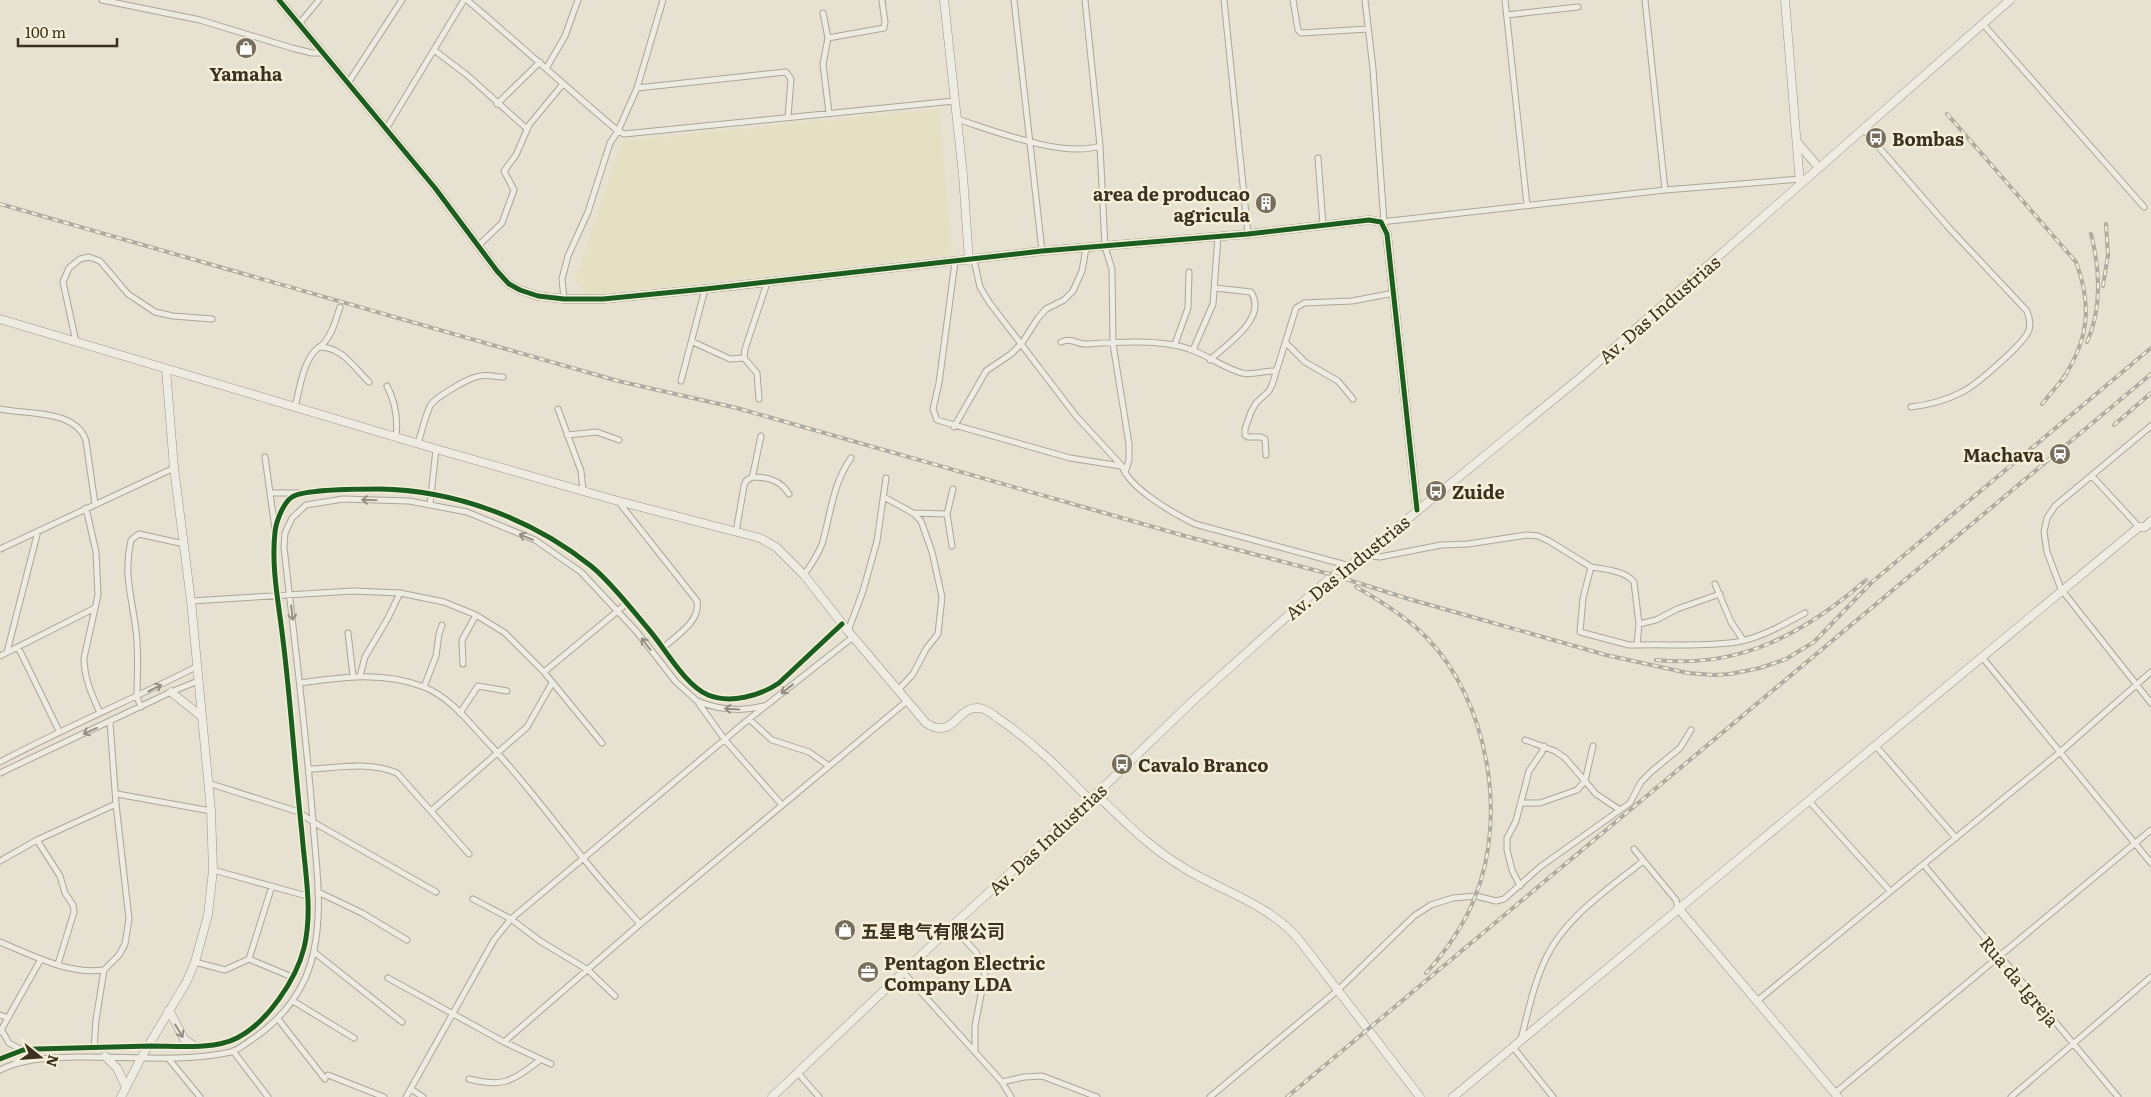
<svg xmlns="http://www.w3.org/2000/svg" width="2151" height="1097" font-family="Literata,'Noto Sans SC',serif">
  <rect width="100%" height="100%" fill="#e6e1d1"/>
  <path fill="#e5e0c2" d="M 939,109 L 952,255 L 587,295 L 575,279 L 623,141 Z"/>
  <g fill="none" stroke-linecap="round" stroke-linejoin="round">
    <g stroke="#aca699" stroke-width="7">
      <path id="street" d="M 102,0 L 200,20 L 292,48 L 312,53 L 323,53
        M 467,0 C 518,43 567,88 618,131 L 624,134 L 954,101
        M 1014,0 L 1042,251
        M 1085,0 L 1100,146 L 1105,247 L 1112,269 L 1113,344 L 1129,444 L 1129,460 L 1125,473
        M 1224,0 L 1248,234
        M 1293,0 L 1298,30 L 1301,33 L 1368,29
        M 1365,0 L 1373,69 L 1384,222
        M 1505,0 L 1527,205
        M 1645,0 L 1665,190
        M 823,13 L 828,38 L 823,64 L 829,113
        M 1507,15 L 1578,7
        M 299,24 L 319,0
        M 1983,24 L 2144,207
        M 828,38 L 884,28 L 885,22 L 882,1
        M 434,50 L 467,75 L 527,129
        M 547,67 L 565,36 L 578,0
        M 348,83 L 402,0
        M 637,88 L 786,72 L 791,79 L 788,117
        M 497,104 L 540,62
        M 957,119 C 995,131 1062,158 1100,146
        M 386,129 L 464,0
        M 1863,129 L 1950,229 L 2027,311 C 2029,317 2031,323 2029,330 C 2025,343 1975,386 1962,392 C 1945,401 1929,405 1911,407
        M 1318,158 L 1323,225
        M 1381,222 L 1665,190 L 1801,179
        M 478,246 L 502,223 L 514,190 L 504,171 L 516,155 L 529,125 L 563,84
        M 974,260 L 980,287 L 989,302 L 1076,416 L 1122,466 C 1130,489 1173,513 1195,524 L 1350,566
        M 955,262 L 939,383 L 933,409 L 937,420 L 1070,458 L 1121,466
        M 564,299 L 562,279 L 568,256 L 588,212 L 610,143 L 618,131 L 637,88 L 663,0
        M 76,342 L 63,282 L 69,268 L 80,259 L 89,257 L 100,261 L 128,294 L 155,312 L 173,316 L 212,319
        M 693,342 L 730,359 L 744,358
        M 1061,342 C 1074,337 1076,345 1087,344 C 1117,342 1161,339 1189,349 C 1208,355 1223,368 1242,373 C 1252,376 1265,370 1276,371
        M 1286,343 L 1305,362 L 1338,381 L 1353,399
        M 1175,344 L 1188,308 L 1189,272
        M 320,347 C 332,336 335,322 340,307
        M 1193,350 L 1213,304 L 1218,236
        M 1210,360 C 1227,344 1268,318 1251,292 L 1215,288
        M 681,381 L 705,289
        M 387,386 C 395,401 398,419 396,437
        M 759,399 L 757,373 L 744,358 L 745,349 L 767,283
        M 295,407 C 300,388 303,359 319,347 C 343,347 354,368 369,382
        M 0,409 C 27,415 76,409 86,441 L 95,504
        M 558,409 L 581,471 L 583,490
        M 2151,426 L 2055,506 L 2047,518 L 2044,532 L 2047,552 L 2061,589 L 2151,703
        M 954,427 L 986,371 L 1011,354 L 1022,343 L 1038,318 L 1046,309 L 1064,300 L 1073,291 L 1082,271 L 1086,248
        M 567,435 L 597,432 L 619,440
        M 418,443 C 422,431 425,417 430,406 C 434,398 467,379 476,377 C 485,373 494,377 503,377
        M 1266,455 L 1265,439 L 1261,437 L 1248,437 L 1245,435 L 1245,429 L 1251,412 L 1256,403 L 1269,391 L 1272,385 L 1296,308 L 1304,303 L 1352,301 L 1394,293
        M 265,457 L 275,529
        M 2092,476 L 2139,527
        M 752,477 C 768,477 780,480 789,494
        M 270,493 L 299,493
        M 884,497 L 913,513 L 921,521 L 932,552 L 942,597 L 938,634 L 926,649 L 913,674 L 899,689
        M 618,501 L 697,601 C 701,621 677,635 664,647
        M 430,505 L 436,449
        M 86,508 L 96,552 L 98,595 L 84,658 C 84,678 92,695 100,713
        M 913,513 L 947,514
        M 736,532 L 744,486 L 746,481 L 752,477 L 753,474 L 761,436
        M 952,546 L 947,514 L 953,489
        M 0,549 L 174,468
        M 1363,555 L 1380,557 L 1441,545 L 1468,544 L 1527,535 L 1538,536 L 1549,541 L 1591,567 L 1583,598 L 1580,632 L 1629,645 L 1637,645 L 1639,624 L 1634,582 C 1626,571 1604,569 1591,567
        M 804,575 C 811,565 818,555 822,544 C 831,514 832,485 851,458
        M 1715,584 L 1731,622 L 1743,640
        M 191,601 L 353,591 L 400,593 L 444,602 L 476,615 L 505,633 L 544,672 L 602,743
        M 1639,624 L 1656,620 L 1677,609 L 1720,594
        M 848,631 L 863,591 L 877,541 L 886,478
        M 348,633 L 353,676
        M 1637,645 C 1671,644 1704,647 1737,642 C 1761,638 1784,624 1805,613
        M 18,647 L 59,731
        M 7,652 L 38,531
        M 0,656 L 95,608
        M 1982,657 L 2151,863
        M 463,664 L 462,640 L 476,615
        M 544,672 L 626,604
        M 360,676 L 365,657 L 388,618 L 400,593
        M 300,683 C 342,677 383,671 424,687 C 447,696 465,717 481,735 C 518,774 550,816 583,858 C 601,881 621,902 640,924
        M 424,687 L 436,656 L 439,634 L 442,625
        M 697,701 C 719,710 741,712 764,706
        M 141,707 L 137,697 C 137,675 139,653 136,631 C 132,596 123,575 131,540 L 139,534 L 184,544
        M 460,713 L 478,686 L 507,691
        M 749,719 L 772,740 L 809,752 L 829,766
        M 1875,745 L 1956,838
        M 0,762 C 64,728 131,700 196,667
        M 309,769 C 337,768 371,761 397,773 L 469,854
        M 0,773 L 171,692 L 198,681
        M 208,783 L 299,812 L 313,822 L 436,892
        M 117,794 L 211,811
        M 1809,801 L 1890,891
        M 1521,803 L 1540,803 L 1577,790 L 1585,781 L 1565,758 L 1555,751 L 1525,740
        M 1620,810 L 1630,803 L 1641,782 L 1652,771 L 1680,748 L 1691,730
        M 431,811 L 527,727 L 552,683
        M 37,840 L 60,876 L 65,893 L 73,905 L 74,912 L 58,964
        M 1634,849 L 1676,900 L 1678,908
        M 0,861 L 37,840 L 116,804
        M 1924,865 L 2118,1097
        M 213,870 L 307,896
        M 1520,886 L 1512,870 L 1507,850 L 1507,838 L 1516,821 L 1529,771 L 1542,752 L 1544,746
        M 318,892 L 362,913 L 407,940
        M 473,899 L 511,919 L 540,941 L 588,970 L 615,996
        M 952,926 L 976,952 L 985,974 L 975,1026 L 975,1052
        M 0,942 C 32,955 69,975 104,970 L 119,955 L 125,944 L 129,919 L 116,804 L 110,722
        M 314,952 L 402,1022
        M 249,959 L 292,977
        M 195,962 L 225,970 L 249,959 L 272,886
        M 903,972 L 1002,1082 L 1011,1097
        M 388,978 L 504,1042 L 551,1064
        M 293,1001 L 354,1038
        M 1757,1001 L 2059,753 L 2151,672
        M 0,1015 L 8,1018
        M 278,1019 L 325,1079
        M 1,1029 L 9,1043 L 22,1050
        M 0,1032 L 41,959
        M 1521,1039 C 1528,1012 1534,983 1546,958 C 1565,917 1609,889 1643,861
        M 504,1042 L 640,924 L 907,701
        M 1513,1047 L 1553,1097
        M 94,1048 L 96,1020 L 104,970
        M 233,1051 L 268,1097
        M 168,1058 L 200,1097
        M 0,1059 L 23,1050 L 36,1049 C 74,1048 112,1047 151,1046 C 176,1046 214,1050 237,1038 C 267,1023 296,980 304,948 C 313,911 305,872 302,834 C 295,770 291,704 283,640 C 279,605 271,568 275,532 C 276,522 283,503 292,497 C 304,489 363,489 379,489 C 455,490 532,519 591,566 C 612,583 632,610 650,631 C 666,650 685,685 708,695 C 730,704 760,696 779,683 L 842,624
        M 0,1070 C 24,1058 49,1058 76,1057 C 127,1056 181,1063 231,1052 C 238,1050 245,1044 251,1040 C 283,1019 307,988 314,950 C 323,908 316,864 313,822 C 306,730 294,638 284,547 L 285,533 L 292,518 L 306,505 L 343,499 L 409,501 L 467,512 L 535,540 L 581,572 L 637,632 L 676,682 L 697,701 L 725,740 L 782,805
        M 798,1073 L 819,1097
        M 328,1075 L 384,1097
        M 469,1079 C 504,1088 512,1081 540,1060
        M 1002,1082 L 1024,1077 L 1042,1076 L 1097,1097
        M 411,1089 L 423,1097
        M 1835,1093 L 2151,830
        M 406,1097 L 494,940 L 511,919 L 749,719 L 853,637
        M 1210,1097 L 1338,990 L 1414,916 L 1431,905 L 1453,898 L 1476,896 L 1496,901 L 1504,899 L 1540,867 L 1620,810 L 1596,794 L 1585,781 L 1593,746
        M 2011,1097 L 2151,977"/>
    </g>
    <g stroke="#9c968a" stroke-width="9">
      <path id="secondary" d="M 279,0 L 435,188 L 497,271 L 509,284 L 520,290 L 538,296 L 564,299 L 603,299 L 705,289 L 1042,251 L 1248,234 L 1369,220 L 1381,222 L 1387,234 L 1417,510
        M 944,0 L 963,175 L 969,261
        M 1785,0 L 1800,184
        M 1798,143 L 1819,168
        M 0,319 L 436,449 L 618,501 L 760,538 L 776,547 L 804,575 L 848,631 L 926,723 C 954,741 956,706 979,708 C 986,708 993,715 999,719 C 1033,742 1061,770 1090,800
        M 171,692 L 201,716
        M 1096,794 C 1124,821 1150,848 1184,868 C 1223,892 1270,904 1300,941 L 1420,1097
        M 1678,908 L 1838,1097
        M 169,1010 L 184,1039 L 194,1046
        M 105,1056 L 117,1068 L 126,1087
        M 121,1097 L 141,1058 L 187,981 L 195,962 L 208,915 L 213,870 L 211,811 L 191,601 L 174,468 L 166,369
        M 772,1097 L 952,926 L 1090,800 L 1196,698 L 1332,576 L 1350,566 L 1581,377 L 2010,0
        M 1453,1097 C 1681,906 1910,717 2139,527 L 2145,527 L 2151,521"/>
    </g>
    <use href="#street" stroke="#eeebe2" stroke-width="5"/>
    <use href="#secondary" stroke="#eeebe2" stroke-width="8"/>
    <g stroke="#aeaba2" stroke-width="4">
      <path id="rail" d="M 1947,114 L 2076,262 C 2093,307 2088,341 2062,380
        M 0,204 L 618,381 L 737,408 L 1185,536 L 1333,575 L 1409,599 L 1606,655 L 1688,673 L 1714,675 L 1730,674 L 1760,668 L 1786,659 L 1814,642 L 1872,582 L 2151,348
        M 2103,286 L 2108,255 L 2106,224
        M 2087,342 C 2102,309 2100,269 2091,234
        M 2042,404 L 2066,375
        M 2114,425 L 2151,393
        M 1356,587 C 1379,600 1408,618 1427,638 C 1488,701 1508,816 1475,897 C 1464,925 1446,951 1426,973
        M 1656,660 C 1740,669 1805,633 1866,580
        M 1287,1097 L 2151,374"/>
    </g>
    <use href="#rail" stroke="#f6f0d8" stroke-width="2" stroke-dasharray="5.5" stroke-linecap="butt"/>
    <g stroke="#f6f0d8" stroke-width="8">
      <path id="cycleway" d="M 279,0 L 435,188 L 497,271 L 509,284 L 520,290 L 538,296 L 564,299 L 603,299 L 705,289 L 1042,251 L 1248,234 L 1369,220 L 1381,222 L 1387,234 L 1417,510
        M 0,1059 L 23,1050 L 36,1049 C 74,1048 112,1047 151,1046 C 176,1046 214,1050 237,1038 C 267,1023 296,980 304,948 C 313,911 305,872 302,834 C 295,770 291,704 283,640 C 279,605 271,568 275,532 C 276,522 283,503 292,497 C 304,489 363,489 379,489 C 455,490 532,519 591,566 C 612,583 632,610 650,631 C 666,650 685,685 708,695 C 730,704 760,696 779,683 L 842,624"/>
    </g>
    <use href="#cycleway" stroke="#1b5e20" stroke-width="5"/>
  </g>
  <defs><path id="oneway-shaft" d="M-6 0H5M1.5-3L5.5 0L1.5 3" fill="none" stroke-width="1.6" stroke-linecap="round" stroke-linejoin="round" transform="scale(1.25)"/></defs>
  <g stroke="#958e81">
    <use href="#oneway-shaft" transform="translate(369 500) rotate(-178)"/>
    <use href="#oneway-shaft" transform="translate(526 537) rotate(-157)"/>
    <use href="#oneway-shaft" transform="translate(292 613) rotate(83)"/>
    <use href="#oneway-shaft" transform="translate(646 644) rotate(-128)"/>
    <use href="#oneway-shaft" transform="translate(155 688) rotate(-27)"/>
    <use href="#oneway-shaft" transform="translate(787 689) rotate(142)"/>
    <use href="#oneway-shaft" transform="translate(732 709) rotate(-177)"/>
    <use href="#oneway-shaft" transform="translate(90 731) rotate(156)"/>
    <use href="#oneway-shaft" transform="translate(179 1031) rotate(59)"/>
  </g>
  <defs>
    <g id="shop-disc" transform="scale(1.125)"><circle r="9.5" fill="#786e5e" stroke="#f6f0d8"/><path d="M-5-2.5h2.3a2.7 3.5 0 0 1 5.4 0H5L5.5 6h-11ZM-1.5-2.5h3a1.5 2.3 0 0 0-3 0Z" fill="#fff"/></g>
    <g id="bus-disc" transform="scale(1.125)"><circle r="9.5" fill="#786e5e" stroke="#f6f0d8"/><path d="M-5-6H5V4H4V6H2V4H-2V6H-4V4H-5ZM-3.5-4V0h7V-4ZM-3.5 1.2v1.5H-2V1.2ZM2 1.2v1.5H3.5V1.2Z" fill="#fff"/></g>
    <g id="building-disc" transform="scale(1.125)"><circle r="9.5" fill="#786e5e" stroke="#f6f0d8"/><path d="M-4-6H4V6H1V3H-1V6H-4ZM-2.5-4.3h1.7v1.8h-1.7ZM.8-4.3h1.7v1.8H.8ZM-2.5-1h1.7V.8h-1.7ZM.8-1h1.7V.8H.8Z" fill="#fff"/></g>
    <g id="station-disc" transform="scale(1.125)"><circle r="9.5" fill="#786e5e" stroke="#f6f0d8"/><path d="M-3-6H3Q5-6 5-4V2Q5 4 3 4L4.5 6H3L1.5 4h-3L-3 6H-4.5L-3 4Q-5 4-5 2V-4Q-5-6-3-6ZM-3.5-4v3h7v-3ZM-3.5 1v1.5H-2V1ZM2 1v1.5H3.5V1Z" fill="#fff"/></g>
    <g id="office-disc" transform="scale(1.125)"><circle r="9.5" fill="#786e5e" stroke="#f6f0d8"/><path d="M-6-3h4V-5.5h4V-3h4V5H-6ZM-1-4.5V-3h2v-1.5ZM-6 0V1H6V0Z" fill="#fff"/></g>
  </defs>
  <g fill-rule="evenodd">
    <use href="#shop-disc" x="246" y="48"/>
    <use href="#bus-disc" x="1876" y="138"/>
    <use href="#building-disc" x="1266" y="203"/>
    <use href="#station-disc" x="2060" y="454"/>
    <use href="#bus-disc" x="1436" y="491"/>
    <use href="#bus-disc" x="1122" y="764"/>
    <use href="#shop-disc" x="845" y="930"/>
    <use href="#office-disc" x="868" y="972"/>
  </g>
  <g text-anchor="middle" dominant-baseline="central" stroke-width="5" stroke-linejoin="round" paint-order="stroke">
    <g font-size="18" font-weight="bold" fill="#3c3020" stroke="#f6f0d8" text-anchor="start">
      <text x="246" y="73" text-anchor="middle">Yamaha</text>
      <text x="1892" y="138">Bombas</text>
      <text x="1250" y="193" text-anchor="end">area de producao<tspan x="1250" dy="21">agricula</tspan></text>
      <text x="2044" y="454" text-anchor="end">Machava</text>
      <text x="1452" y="491">Zuide</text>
      <text x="1138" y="764">Cavalo Branco</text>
      <text x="861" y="930">五星电气有限公司</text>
      <text x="884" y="962">Pentagon Electric<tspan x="884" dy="21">Company LDA</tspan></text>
    </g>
    <g font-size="18" fill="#3c3020" stroke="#f6f0d8">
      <text transform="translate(1659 309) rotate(-41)">Av. Das Industrias</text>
      <text transform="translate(1347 567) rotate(-39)">Av. Das Industrias</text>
      <text transform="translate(1047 839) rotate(-43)">Av. Das Industrias</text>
      <text transform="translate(2020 981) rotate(50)">Rua da Igreja</text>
    </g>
  </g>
  <g transform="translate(40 1057) rotate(107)" stroke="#f6f0d8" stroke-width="4" paint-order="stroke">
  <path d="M0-4L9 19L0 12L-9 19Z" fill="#3c3020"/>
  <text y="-8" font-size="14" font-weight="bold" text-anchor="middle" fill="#3c3020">N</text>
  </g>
  <path d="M18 38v8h99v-8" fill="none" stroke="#3c3020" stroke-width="2.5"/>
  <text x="25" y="38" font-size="15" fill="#3c3020" stroke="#f6f0d8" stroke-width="4" paint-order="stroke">100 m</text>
</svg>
